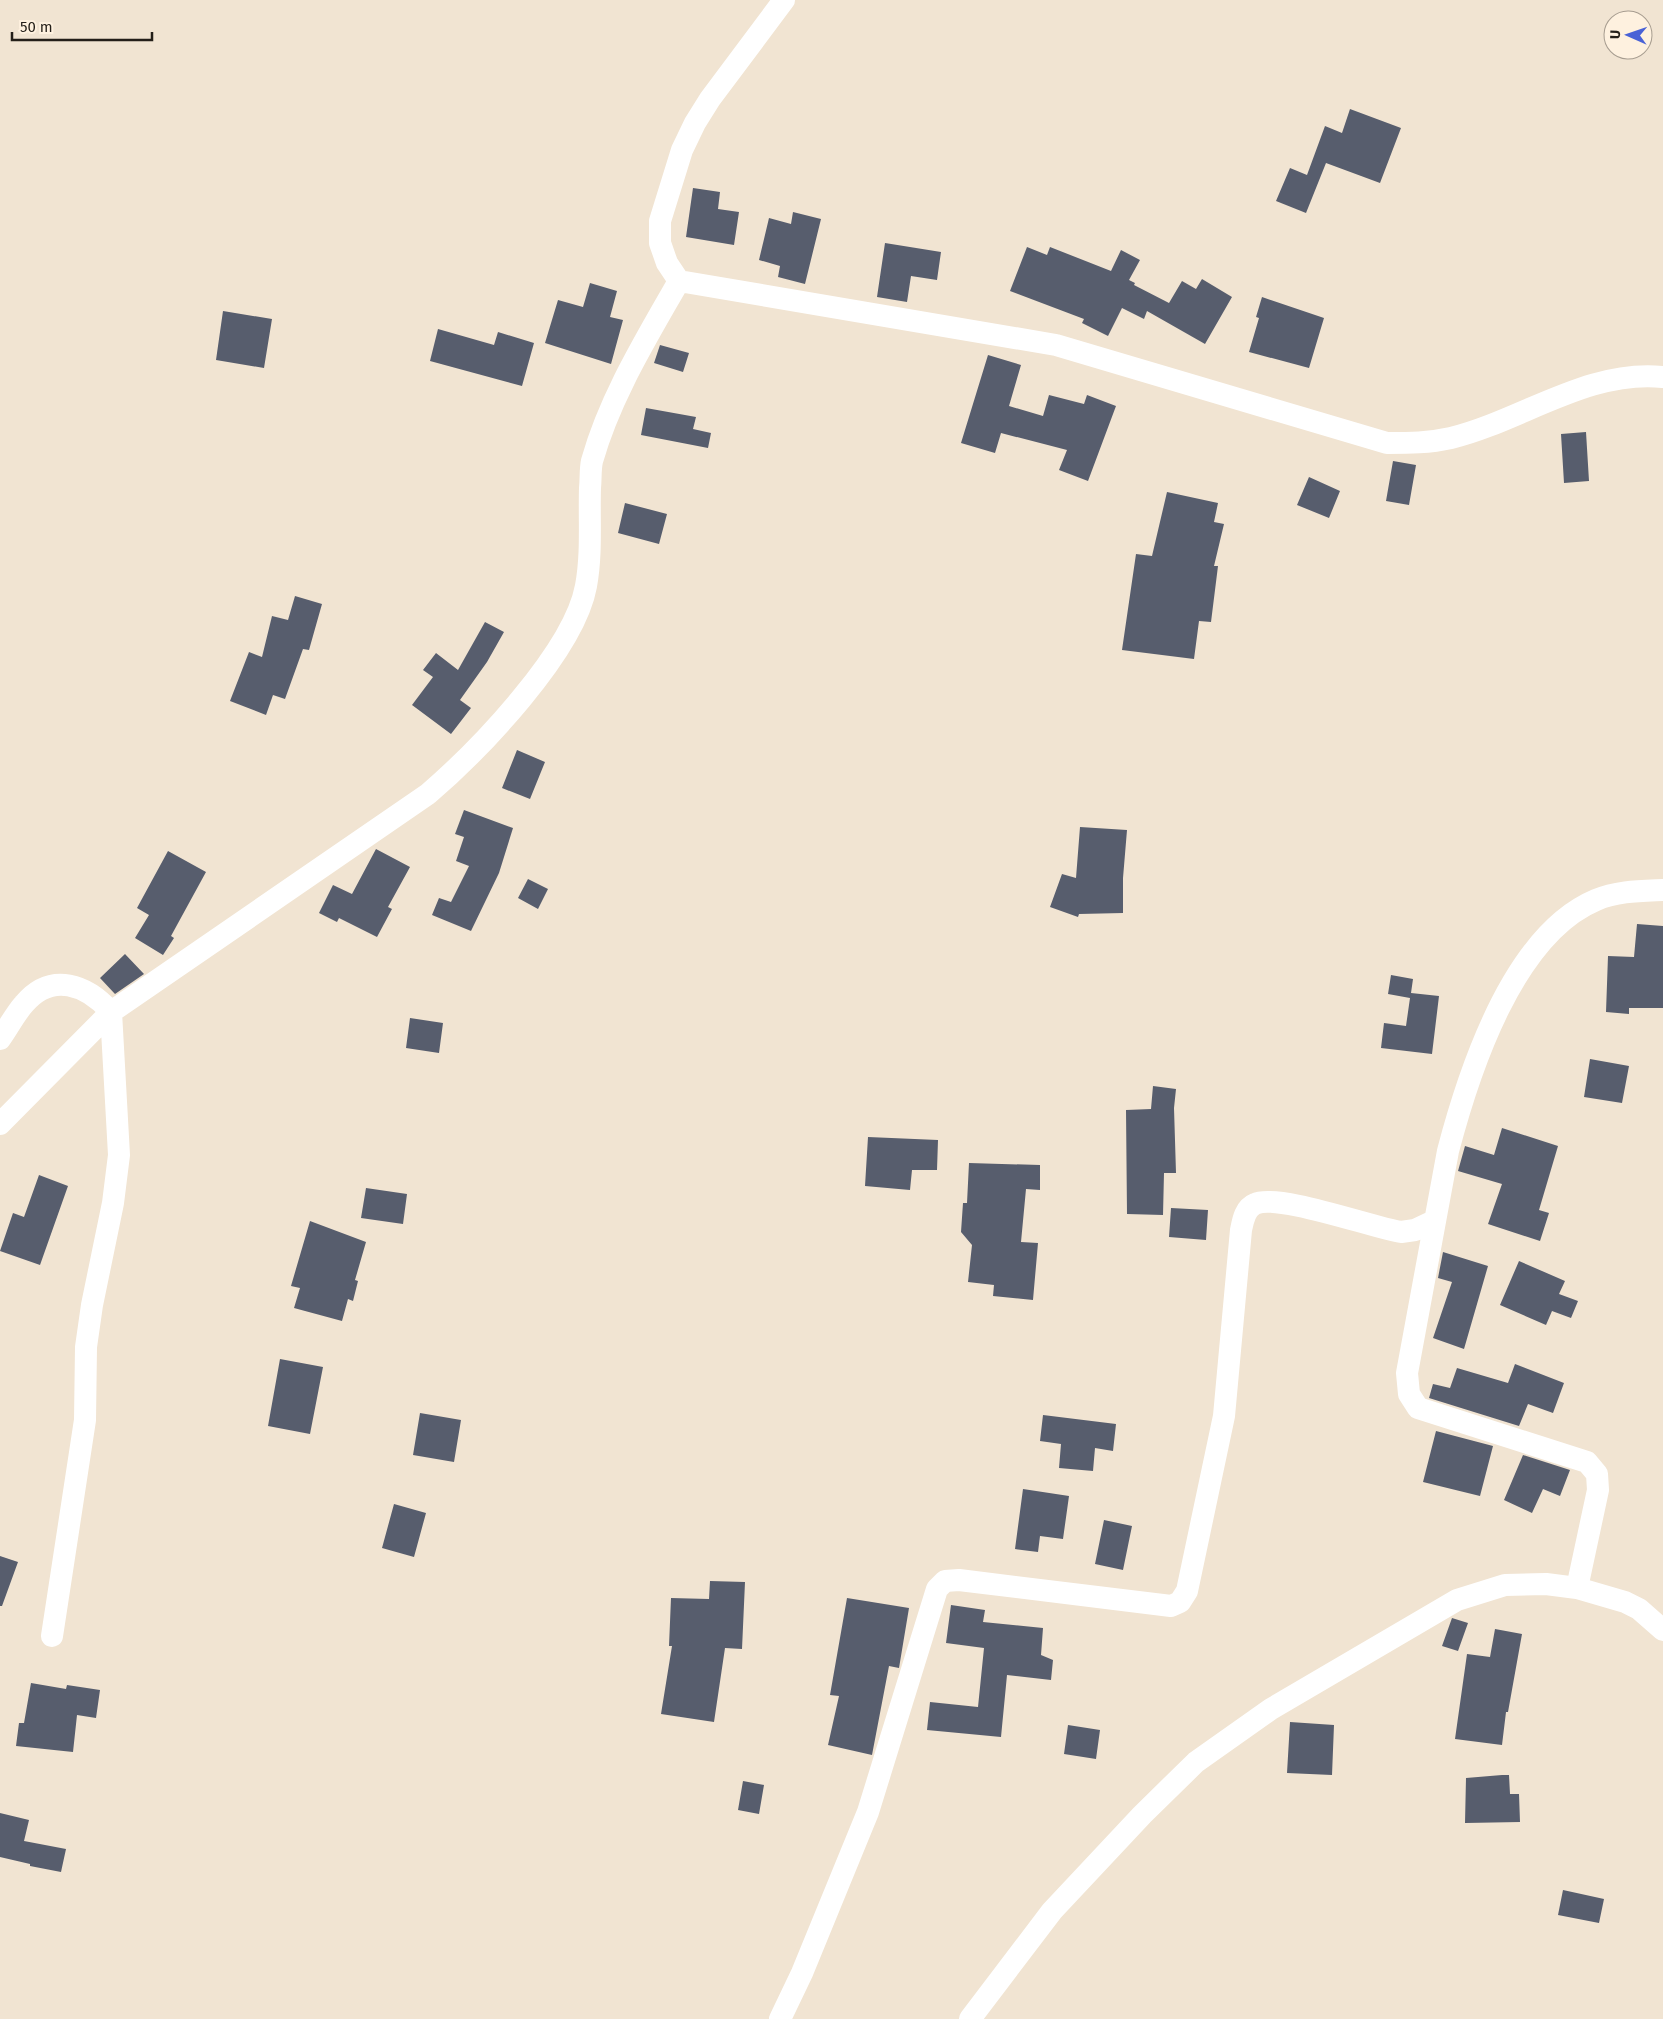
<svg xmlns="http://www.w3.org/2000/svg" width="1663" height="2019" font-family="'Fira Sans',sans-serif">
  <rect width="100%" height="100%" fill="#f1e4d2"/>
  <path fill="#575d6d" d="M 1350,109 L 1401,128 L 1380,183 L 1326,163 L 1306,213 L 1276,201 L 1290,168 L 1307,175 L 1325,126 L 1342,133 Z
    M 693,188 L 720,192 L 718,209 L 739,212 L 734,245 L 686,237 Z
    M 793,212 L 821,219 L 805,284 L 778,277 L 780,266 L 759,260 L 769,218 L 791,224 Z
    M 885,243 L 941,252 L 937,280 L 911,276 L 907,302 L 877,297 Z
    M 1027,247 L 1047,255 L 1050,247 L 1111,271 L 1121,250 L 1140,260 L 1129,280 L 1135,283 L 1134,285 L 1169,303 L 1182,281 L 1196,289 L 1202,279 L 1232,297 L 1205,344 L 1147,311 L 1144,319 L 1122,308 L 1108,336 L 1082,323 L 1084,319 L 1010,291 Z
    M 590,283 L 617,291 L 610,317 L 623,320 L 611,364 L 545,343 L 558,300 L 583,307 Z
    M 1262,297 L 1324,318 L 1309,368 L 1249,352 L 1259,318 L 1256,317 Z
    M 223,311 L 272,319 L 264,368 L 216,360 Z
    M 438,329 L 494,345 L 498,332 L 534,343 L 522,386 L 430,361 Z
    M 660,345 L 689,353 L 683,372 L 654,363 Z
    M 988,355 L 1021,365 L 1009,406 L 1043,416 L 1049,395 L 1084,404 L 1087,395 L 1116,406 L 1088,481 L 1059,470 L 1067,450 L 1001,433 L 995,453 L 961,443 Z
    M 646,408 L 696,417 L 693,429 L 711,433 L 708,448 L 641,435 Z
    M 1586,432 L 1589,481 L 1564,483 L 1561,434 Z
    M 1393,461 L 1416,465 L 1409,505 L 1386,501 Z
    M 1309,477 L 1340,491 L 1329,518 L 1297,505 Z
    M 1167,492 L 1218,503 L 1214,522 L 1224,524 L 1214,566 L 1218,566 L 1211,622 L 1199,621 L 1194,659 L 1122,650 L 1136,554 L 1152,556 Z
    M 625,503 L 667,514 L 659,544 L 618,533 Z
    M 295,596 L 322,604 L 309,650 L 303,649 L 285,699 L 273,695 L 266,715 L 230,701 L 249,652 L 262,657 L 272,616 L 288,620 Z
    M 485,622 L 504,632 L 487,662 L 460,700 L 471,708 L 451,734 L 412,705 L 433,677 L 423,670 L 436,653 L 458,670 Z
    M 517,750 L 545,762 L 530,799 L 502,788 Z
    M 464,810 L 513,828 L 499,873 L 471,931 L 432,915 L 439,898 L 451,902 L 469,866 L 456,861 L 464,837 L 455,834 Z
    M 1080,827 L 1127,830 L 1123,878 L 1123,913 L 1079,914 L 1078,917 L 1050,907 L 1062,874 L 1076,878 Z
    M 376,849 L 410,867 L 388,907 L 392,909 L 377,937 L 339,918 L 337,922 L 319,913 L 333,885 L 352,894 Z
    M 168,851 L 206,872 L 171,936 L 174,938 L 163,955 L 135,938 L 149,915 L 137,908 Z
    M 528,879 L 548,889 L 538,909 L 518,898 Z
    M 1637,924 L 1663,926 L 1663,1008 L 1629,1008 L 1629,1014 L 1606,1012 L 1608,956 L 1634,957 Z
    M 125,954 L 144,974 L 115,994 L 100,978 Z
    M 1391,975 L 1413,979 L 1411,993 L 1439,996 L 1432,1054 L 1381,1048 L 1384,1023 L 1406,1026 L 1410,998 L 1388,994 Z
    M 410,1018 L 443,1023 L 439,1053 L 406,1048 Z
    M 1590,1059 L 1629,1066 L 1622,1103 L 1584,1097 Z
    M 1153,1086 L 1176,1089 L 1174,1108 L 1176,1173 L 1164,1173 L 1163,1215 L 1127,1214 L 1126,1110 L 1151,1109 Z
    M 1502,1128 L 1558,1146 L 1539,1210 L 1549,1213 L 1540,1241 L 1488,1224 L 1502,1184 L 1458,1171 L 1465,1146 L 1494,1155 Z
    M 868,1137 L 938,1140 L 937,1170 L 912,1170 L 910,1190 L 865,1186 Z
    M 969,1163 L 1040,1165 L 1040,1190 L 1026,1189 L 1021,1242 L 1038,1243 L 1033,1300 L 993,1296 L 994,1285 L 968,1282 L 972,1245 L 961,1232 L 963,1203 L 967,1203 Z
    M 39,1175 L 68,1186 L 40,1265 L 0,1251 L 13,1213 L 24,1217 Z
    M 366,1188 L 407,1194 L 403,1224 L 361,1218 Z
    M 1171,1208 L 1208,1210 L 1206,1240 L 1169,1237 Z
    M 310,1221 L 366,1242 L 355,1280 L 358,1281 L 353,1301 L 348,1299 L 342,1321 L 294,1308 L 300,1288 L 291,1286 Z
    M 1443,1252 L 1488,1266 L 1464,1349 L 1433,1338 L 1452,1282 L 1438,1278 Z
    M 1519,1261 L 1565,1281 L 1559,1294 L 1578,1301 L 1571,1318 L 1552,1311 L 1546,1325 L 1500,1305 Z
    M 280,1359 L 323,1367 L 310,1434 L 268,1426 Z
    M 1515,1364 L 1564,1383 L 1553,1413 L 1528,1404 L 1519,1426 L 1429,1398 L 1433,1384 L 1450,1388 L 1457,1368 L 1508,1383 Z
    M 420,1413 L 461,1420 L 454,1462 L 413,1455 Z
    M 1043,1415 L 1116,1424 L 1113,1451 L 1095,1448 L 1093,1471 L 1059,1468 L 1061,1444 L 1040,1441 Z
    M 1436,1431 L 1493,1446 L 1480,1496 L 1423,1482 Z
    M 1523,1455 L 1570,1470 L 1560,1496 L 1543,1489 L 1532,1513 L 1504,1500 Z
    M 1023,1489 L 1069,1496 L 1063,1539 L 1040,1536 L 1038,1552 L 1015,1549 Z
    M 394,1504 L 426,1513 L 414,1557 L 382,1548 Z
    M 1104,1520 L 1132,1526 L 1123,1570 L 1095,1564 Z
    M 0,1556 L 18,1562 L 2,1606 L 0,1606 Z
    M 710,1581 L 745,1582 L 742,1649 L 725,1648 L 714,1722 L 661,1714 L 672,1646 L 669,1646 L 671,1598 L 709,1599 Z
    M 847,1598 L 909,1608 L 899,1668 L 889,1666 L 872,1755 L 828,1745 L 839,1696 L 830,1695 Z
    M 951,1605 L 985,1610 L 983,1622 L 1043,1628 L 1041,1655 L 1053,1660 L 1051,1680 L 1007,1675 L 1001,1737 L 927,1730 L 930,1702 L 978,1707 L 984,1648 L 946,1643 Z
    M 1452,1618 L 1468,1623 L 1458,1651 L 1442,1646 Z
    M 1495,1629 L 1522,1634 L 1508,1712 L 1506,1712 L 1502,1745 L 1455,1739 L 1467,1654 L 1490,1657 Z
    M 31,1683 L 66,1689 L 67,1685 L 100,1690 L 96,1718 L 77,1715 L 73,1752 L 16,1746 L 19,1723 L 24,1723 Z
    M 1290,1722 L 1334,1725 L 1332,1775 L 1287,1773 Z
    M 1068,1725 L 1100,1730 L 1096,1759 L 1064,1754 Z
    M 1502,1775 L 1509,1775 L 1510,1794 L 1519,1794 L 1520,1822 L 1465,1823 L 1466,1778 Z
    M 743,1781 L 764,1785 L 759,1814 L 738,1810 Z
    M 0,1813 L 29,1820 L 24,1841 L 66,1849 L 61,1872 L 30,1866 L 30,1864 L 0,1857 Z
    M 1563,1890 L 1604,1899 L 1599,1923 L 1558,1915 Z"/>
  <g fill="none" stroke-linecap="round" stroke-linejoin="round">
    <path stroke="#fff" stroke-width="22" d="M 679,281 L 667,263 L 660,243 L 660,221 L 682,150 L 695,123 L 710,99 L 784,0
      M 0,1039 C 8,1028 15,1014 24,1004 C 52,971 87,985 111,1012 L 119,1155 L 113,1203 L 92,1305 L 86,1347 L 85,1420 L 52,1636
      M 0,1124 L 111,1012 L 428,794 C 478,751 574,652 586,586 C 592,553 589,521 590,488 C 591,479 590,470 592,461 C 610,397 646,339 679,281 L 1056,345 L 1387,443 C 1409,443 1429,443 1451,438 C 1521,421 1588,369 1663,377
      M 1577,1588 L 1598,1490 L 1597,1474 L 1587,1462 L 1418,1408 L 1409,1394 L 1407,1373 L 1448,1151 C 1469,1071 1513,935 1596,900 C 1617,891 1640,891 1663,890
      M 780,2019 L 802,1973 L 868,1812 L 937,1589 L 945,1581 L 959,1580 L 1171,1606 L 1180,1602 L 1187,1591 L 1224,1416 L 1241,1230 C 1243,1220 1245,1208 1255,1204 C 1277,1193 1371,1227 1401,1232 L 1415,1230 L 1434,1221
      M 970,2019 L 1052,1911 L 1142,1815 L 1196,1762 L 1271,1709 L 1457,1600 L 1505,1585 L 1546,1584 L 1577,1588 L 1625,1602 L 1639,1609 L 1663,1630"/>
  </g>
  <g transform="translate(1628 35) rotate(272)"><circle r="24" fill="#fef1df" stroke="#a79d90"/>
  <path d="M0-4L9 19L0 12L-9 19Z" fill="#4962d6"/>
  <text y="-8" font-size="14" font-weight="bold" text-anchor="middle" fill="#241f19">U</text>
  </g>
  <path d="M12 32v8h140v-8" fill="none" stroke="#241f19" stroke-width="2.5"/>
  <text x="20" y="32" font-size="15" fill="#241f19" stroke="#fef1df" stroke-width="4" paint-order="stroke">50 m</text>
</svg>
